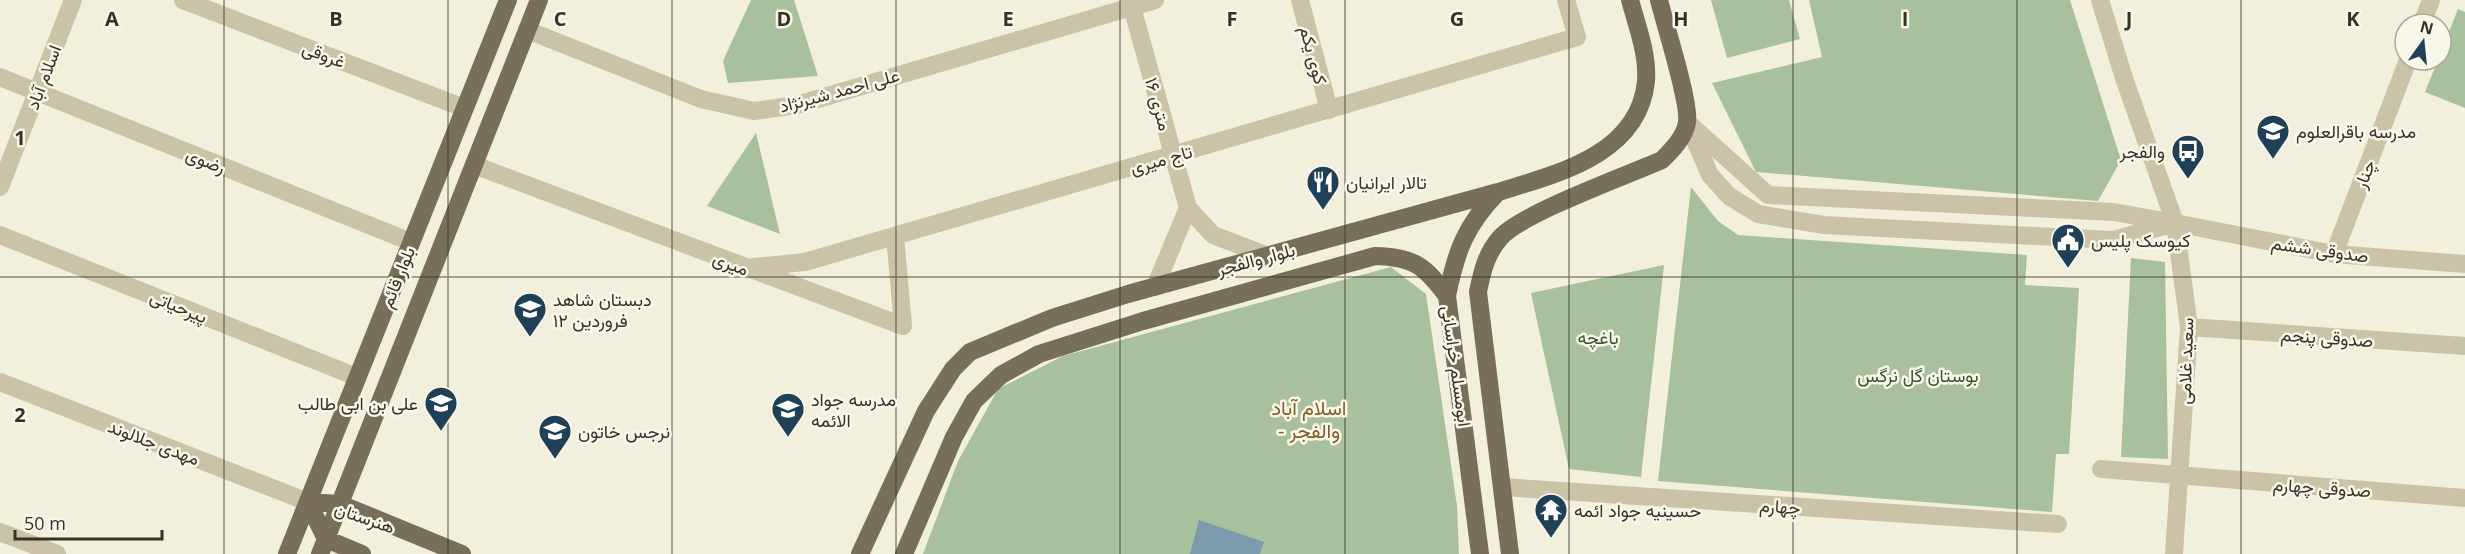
<svg xmlns="http://www.w3.org/2000/svg" width="2465" height="554" font-family="'Open Sans',Vazirmatn,sans-serif">
  <rect width="100%" height="100%" fill="#f2efdc"/>
  <path fill="#a8c09d" d="M 751,0 L 794,0 L 818,76 L 728,83 L 723,61 Z
    M 1711,0 L 1789,0 L 1800,39 L 1727,58 Z
    M 1809,0 L 2070,0 L 2121,160 L 2098,201 L 1756,172 L 1712,83 L 1822,57 Z
    M 2458,9 L 2465,12 L 2465,108 L 2425,92 L 2438,60 L 2441,60 L 2441,52 Z
    M 756,133 L 780,234 L 707,206 Z
    M 1691,187 L 1718,221 L 1738,235 L 2027,255 L 2025,285 L 2079,288 L 2069,454 L 2056,454 L 2052,512 L 1658,481 Z
    M 2131,258 L 2165,262 L 2168,459 L 2121,457 Z
    M 1664,265 L 1641,477 L 1569,469 L 1531,293 Z
    M 1391,267 L 1426,294 L 1457,506 L 1459,554 L 923,554 L 958,461 L 998,389 L 1063,356 Z"/>
  <path fill="#7c9bae" d="M 1199,520 L 1264,542 L 1260,554 L 1190,554 Z"/>
  <g fill="none" stroke-linecap="round" stroke-linejoin="round">
    <path stroke="#cac3a8" stroke-width="18" d="M 183,0 L 464,108
      M 1130,0 L 1188,208
      M 1300,0 L 1329,110
      M 2100,0 L 2124,78 L 2175,223 L 2189,327 L 2174,554
      M 2422,24 L 2431,0
      M 527,30 L 701,99 L 754,111 L 797,105 L 1155,0
      M 0,77 L 411,242
      M 1687,122 L 1768,195 L 2114,212 L 2175,223 L 2113,240 L 1824,225 L 1758,214 L 1729,196 L 1710,175 Z
      M 474,165 L 903,326 L 895,236
      M 0,187 L 73,0
      M 2175,223 L 2334,254 L 2465,264
      M 0,235 L 357,377
      M 2334,254 L 2408,60
      M 744,268 L 805,262 L 1577,37 L 1566,0
      M 1155,287 L 1188,208 L 1213,235 L 1268,256
      M 2189,327 L 2465,346
      M 0,382 L 308,502
      M 2101,469 L 2465,498
      M 1502,487 L 2058,524
      M 0,532 L 57,554"/>
    <path stroke="#786f5a" stroke-width="18" d="M 308,502 L 340,504 L 462,554
      M 308,502 L 326,539 L 362,554
      M 287,554 L 508,0
      M 320,554 L 539,0
      M 860,554 L 926,411 L 953,369 L 970,352 L 1052,318 L 1128,294 L 1498,192 C 1556,174 1639,155 1646,81 C 1648,54 1637,26 1630,0
      M 904,554 L 954,437 L 974,401 L 1001,375 L 1039,354 L 1143,321 L 1375,256 C 1414,257 1425,266 1447,296
      M 1480,554 L 1447,296 C 1456,252 1465,226 1497,193
      M 1510,554 L 1478,292 C 1482,272 1486,254 1500,238 C 1520,214 1628,175 1662,160 C 1672,150 1685,137 1687,122 C 1690,102 1665,25 1659,0"/>
  </g>
  <path fill="none" stroke="#373228" stroke-width="1.5" stroke-opacity="0.55" d="M 224,0 L 224,554M 448,0 L 448,554M 672,0 L 672,554M 896,0 L 896,554M 1120,0 L 1120,554M 1345,0 L 1345,554M 1569,0 L 1569,554M 1793,0 L 1793,554M 2017,0 L 2017,554M 2241,0 L 2241,554M 0,277 L 2465,277"/>
  <defs>
    <g id="school-pin" transform="scale(1.725)"><path d="M0 17L-7.5 6A9.5 9.5 0 1 1 7.5 6Z" fill="#1f4057" stroke="#f9f7e9"/><path d="M0-5L7-2L0 1L-7-2ZM-4 1L0 2.5L4 1V4Q0 6-4 4Z" fill="#fff"/></g>
    <g id="bus-pin" transform="scale(1.725)"><path d="M0 17L-7.5 6A9.5 9.5 0 1 1 7.5 6Z" fill="#1f4057" stroke="#f9f7e9"/><path d="M-5-6H5V4H4V6H2V4H-2V6H-4V4H-5ZM-3.5-4V0h7V-4ZM-3.5 1.2v1.5H-2V1.2ZM2 1.2v1.5H3.5V1.2Z" fill="#fff"/></g>
    <g id="restaurant-pin" transform="scale(1.725)"><path d="M0 17L-7.5 6A9.5 9.5 0 1 1 7.5 6Z" fill="#1f4057" stroke="#f9f7e9"/><path d="M-5-6h1v4h1v-4h1v4h1v-4h1v5L-1.5 .5V6h-2V.5L-5-1ZM5-6V6H3V1.5H1.5Q1.5-4 5-6Z" fill="#fff"/></g>
    <g id="civic-pin" transform="scale(1.725)"><path d="M0 17L-7.5 6A9.5 9.5 0 1 1 7.5 6Z" fill="#1f4057" stroke="#f9f7e9"/><path d="M-.6-6.5H3V-4.5H.6V-3L4-1V1h2V6H-6V1h2V-1L-.6-3ZM-1.2 2.5V6h2.4V2.5Z" fill="#fff"/></g>
    <g id="temple-pin" transform="scale(1.725)"><path d="M0 17L-7.5 6A9.5 9.5 0 1 1 7.5 6Z" fill="#1f4057" stroke="#f9f7e9"/><path d="M0-6L5-2H3V0L6.5 2.5H4V6H1.5V3h-3V6H-4V2.5H-6.5L-3 0V-2H-5Z" fill="#fff"/></g>
  </defs>
  <g fill-rule="evenodd">
    <use href="#school-pin" x="2273" y="131"/>
    <use href="#bus-pin" x="2188" y="151"/>
    <use href="#restaurant-pin" x="1323" y="182"/>
    <use href="#civic-pin" x="2068" y="240"/>
    <use href="#school-pin" x="530" y="309"/>
    <use href="#school-pin" x="441" y="403"/>
    <use href="#school-pin" x="788" y="409"/>
    <use href="#school-pin" x="555" y="431"/>
    <use href="#temple-pin" x="1551" y="510"/>
  </g>
  <g text-anchor="middle" dominant-baseline="central" stroke-width="5" stroke-linejoin="round" paint-order="stroke">
    <g font-size="18" fill="#373228" stroke="#f9f7e9">
      <text transform="translate(324 54) rotate(21)">غروقی</text>
      <text transform="translate(1314 55) rotate(75)">کوی یکم</text>
      <text transform="translate(43 77) rotate(-69)">اسلام آباد</text>
      <text transform="translate(839 90) rotate(-15)">علی احمد شیرنژاد</text>
      <text transform="translate(1159 104) rotate(74)">۱۶ متری</text>
      <text transform="translate(1161 159) rotate(-16)">تاج میری</text>
      <text transform="translate(206 160) rotate(22)">رضوی</text>
      <text transform="translate(2364 174) rotate(-69)">چنار</text>
      <text transform="translate(2320 249) rotate(8)">صدوقی ششم</text>
      <text transform="translate(1256 259) rotate(-15)">بلوار والفجر</text>
      <text transform="translate(731 263) rotate(21)">میری</text>
      <text transform="translate(397 277) rotate(-68)">بلوار قائم</text>
      <text transform="translate(179 306) rotate(22)">پیرحیاتی</text>
      <text transform="translate(2327 337) rotate(4)">صدوقی پنجم</text>
      <text transform="translate(2185 361) rotate(-88)">سعید غلامی</text>
      <text transform="translate(1457 366) rotate(82)">ابومسلم خراسانی</text>
      <text transform="translate(154 442) rotate(21)">مهدی جلالوند</text>
      <text transform="translate(2322 487) rotate(4)">صدوقی چهارم</text>
      <text transform="translate(1780 506) rotate(4)">چهارم</text>
      <text transform="translate(365 517) rotate(19)">هنرستان</text>
    </g>
    <g font-size="18" fill="#373228" stroke="#f9f7e9" text-anchor="start">
      <text x="2296" y="131">مدرسه باقرالعلوم</text>
      <text x="2165" y="151" text-anchor="end">والفجر</text>
      <text x="1346" y="182">تالار ایرانیان</text>
      <text x="2091" y="240">کیوسک پلیس</text>
      <text x="553" y="299">دبستان شاهد<tspan x="553" dy="21">۱۲ فروردین</tspan></text>
      <text x="811" y="399">مدرسه جواد<tspan x="811" dy="21">الائمه</tspan></text>
      <text x="418" y="403" text-anchor="end">علی بن ابی طالب</text>
      <text x="578" y="431">نرجس خاتون</text>
      <text x="1574" y="510">حسینیه جواد ائمه</text>
    </g>
    <g font-size="18" fill="#38542d" stroke="#f9f7e9">
      <text x="1598" y="337">باغچه</text>
      <text x="1918" y="375">بوستان گل نرگس</text>
    </g>
    <g font-size="20" fill="#845c23" stroke="#f9f7e9">
      <text x="1309" y="407">اسلام آباد<tspan x="1309" dy="23">- والفجر</tspan></text>
    </g>
  </g>
  <g font-size="20" text-anchor="middle" font-weight="bold" fill="#373228" stroke="#f9f7e9" stroke-width="5" stroke-linejoin="round" paint-order="stroke">
    <text x="112" y="26">A</text>
    <text x="336" y="26">B</text>
    <text x="560" y="26">C</text>
    <text x="784" y="26">D</text>
    <text x="1008" y="26">E</text>
    <text x="1232" y="26">F</text>
    <text x="1457" y="26">G</text>
    <text x="1681" y="26">H</text>
    <text x="1905" y="26">I</text>
    <text x="2129" y="26">J</text>
    <text x="2353" y="26">K</text>
    <text x="20" y="145">1</text>
    <text x="20" y="422">2</text>
  </g>
  <g transform="translate(2423 42) rotate(15)"><circle r="28" fill="#f9f7e9" stroke="#aba89c" stroke-width="1.5"/>
  <path d="M0-4.5L10 22L0 15L-10 22Z" fill="#1f4057"/>
  <text y="-9" font-size="16" font-weight="bold" text-anchor="middle" fill="#373228">N</text>
  </g>
  <path d="M15 530v9h147v-9" fill="none" stroke="#373228" stroke-width="3"/>
  <text x="24" y="530" font-size="18" fill="#373228" stroke="#f9f7e9" stroke-width="4.5" paint-order="stroke">50 m</text>
</svg>
